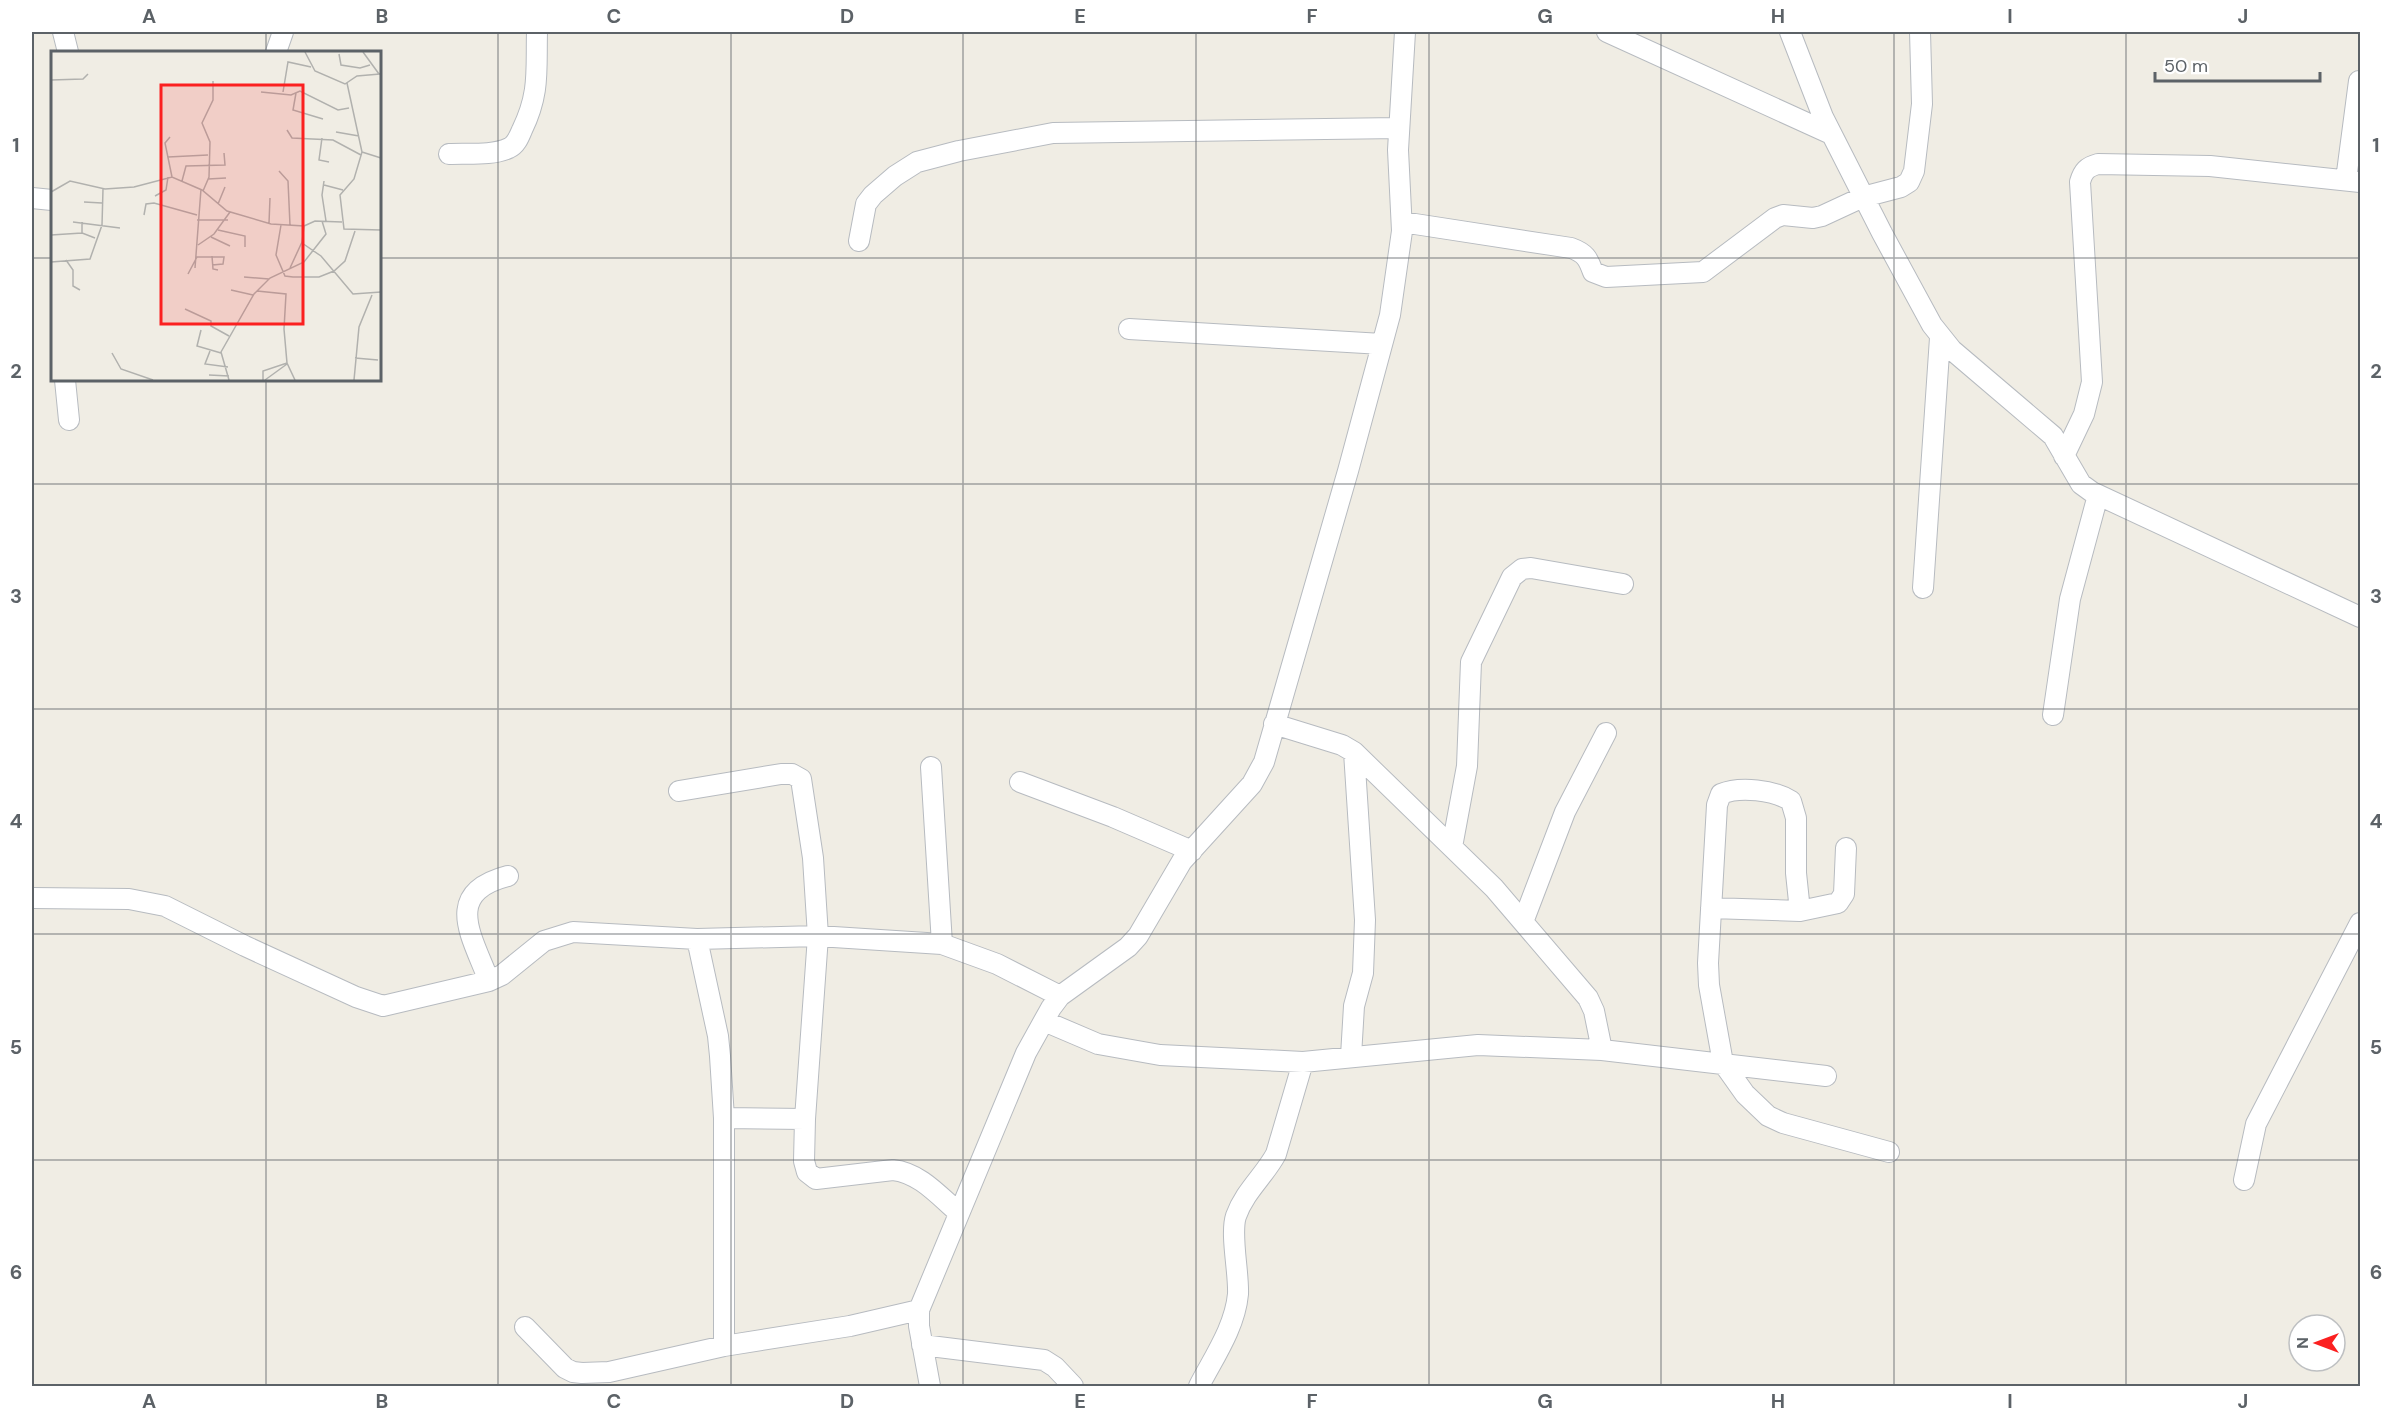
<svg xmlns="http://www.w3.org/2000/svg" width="2392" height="1418" font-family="'DM Sans',sans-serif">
  <rect width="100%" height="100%" fill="#f0ede4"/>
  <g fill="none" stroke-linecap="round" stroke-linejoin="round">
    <g stroke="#b7bbc0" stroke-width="22">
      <path id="street" d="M 63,32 L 68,52
        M 1607,32 L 1831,134
        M 1790,32 L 1823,117 L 1882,233 L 1932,325 L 1952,350 L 2053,436 L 2081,484 L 2092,492 L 2360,617
        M 276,52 L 283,32
        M 449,154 C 467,153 492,156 509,148 C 516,145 519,137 522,130 C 540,93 536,71 537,32
        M 2346,180 L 2359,81
        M 32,198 L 52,200
        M 1402,222 L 1571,248 C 1585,253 1588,258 1593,272 L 1606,277 L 1703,272 L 1775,218 L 1783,215 L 1813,218 L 1822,216 L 1863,197 L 1901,187 L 1909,182 L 1914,171 L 1922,104 L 1920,32
        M 859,241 L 866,204 L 873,195 L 895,176 L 917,162 L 959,151 L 1053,133 L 1399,128
        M 1129,329 L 1382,344
        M 65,380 L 69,420
        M 2064,456 L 2084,414 L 2092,382 L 2080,182 C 2083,171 2087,167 2098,164 L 2210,166 L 2360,182
        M 1923,588 L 1940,338
        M 2053,715 L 2070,599 L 2098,495
        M 1274,724 L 1342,745 L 1354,752 L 1494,888 L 1588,998 L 1594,1011 L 1602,1050
        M 931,767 L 942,944
        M 1020,782 L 1113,817 L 1192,851
        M 679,791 L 781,774 L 792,774 L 801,779 L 813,858 L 818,936 L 805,1119 L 804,1161 L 807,1172 L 816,1179 L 893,1170 C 920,1173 939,1196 959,1213
        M 1452,847 L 1467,766 L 1471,662 L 1512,577 L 1522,569 L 1531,568 L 1623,584
        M 32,898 L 129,899 L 165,906 L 245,946 L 356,997 L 383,1006 L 489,981 L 502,975 L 544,941 L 573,932 L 697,939 L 818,936 L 942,944 L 997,964 L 1060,996
        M 1711,908 L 1800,911 L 1838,903 L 1844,894 L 1846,848
        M 1800,911 L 1796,873 L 1796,818 L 1791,801 C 1774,790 1740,786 1721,794 L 1717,805 L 1708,963 L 1709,985 L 1723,1063 L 1745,1094 L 1768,1116 L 1783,1123 L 1889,1152
        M 1523,922 L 1565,812 L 1606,733
        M 697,939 L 718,1036 L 720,1056 L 724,1118 L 724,1346
        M 489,981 C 472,936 442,893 508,876
        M 1044,1021 L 1098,1044 L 1160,1055 L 1303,1062 L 1478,1045 L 1602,1050 L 1826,1076
        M 1351,1056 L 1354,1006 L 1363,973 L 1365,920 L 1354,752
        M 724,1118 L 805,1119
        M 2244,1180 L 2256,1124 L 2360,923
        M 525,1327 L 565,1368 L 573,1372 L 582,1373 L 609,1372 L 724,1346 L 850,1326 L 919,1310
        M 922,1345 L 1044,1360 L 1055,1367 L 1073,1386
        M 930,1386 L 919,1326 L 919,1310 L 1026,1053 L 1051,1008 L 1060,996 L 1128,947 L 1138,936 L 1182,861 L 1252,784 L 1264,762 L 1348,471 L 1390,315 L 1402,231 L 1398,150 L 1405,32
        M 1199,1386 C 1214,1357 1235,1327 1238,1294 C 1239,1272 1230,1234 1236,1216 C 1245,1191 1265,1175 1276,1154 L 1303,1062"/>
    </g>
    <use href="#street" stroke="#fff" stroke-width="20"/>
  </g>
  <path fill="none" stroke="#5c6267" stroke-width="1.5" stroke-opacity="0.55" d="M 266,32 L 266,52M 498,32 L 498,1386M 731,32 L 731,1386M 963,32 L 963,1386M 1196,32 L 1196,1386M 1429,32 L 1429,1386M 1661,32 L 1661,1386M 1894,32 L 1894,1386M 2126,32 L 2126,1386M 32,258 L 52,258M 380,258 L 2360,258M 266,380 L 266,1386M 32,484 L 2360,484M 32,709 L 2360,709M 32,934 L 2360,934M 32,1160 L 2360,1160"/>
  <g transform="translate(51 51)">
    <rect width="330" height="330" fill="#f0ede4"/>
    <path fill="none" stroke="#b1b1ae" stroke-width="1.5" d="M 254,1 L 264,20 L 294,33 L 306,25 L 329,23M 312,1 L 328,23M 288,3 L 290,14 L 309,17 L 319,14M 0,29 L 32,28 L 37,23M 296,32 L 311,101 L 303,128 L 289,144 L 293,178 L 330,179M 210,41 L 240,44 L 249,40 L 287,59 L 298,57M 232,41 L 237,11 L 260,16M 245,42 L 242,59 L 272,68M 236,79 L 241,87 L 282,89 L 310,104M 285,81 L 308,85M 119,86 L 114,92 L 121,126M 271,87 L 268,109 L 278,111M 311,101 L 330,107M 117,106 L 157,104M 228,120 L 237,130 L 239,174M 157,128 L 175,127M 131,130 L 135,115 L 174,114 L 173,102M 273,130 L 271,144 L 275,170M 273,134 L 292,139M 152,140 L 158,126 L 159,91 L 151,72 L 162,49 L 162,30M 0,141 L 19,130 L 54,138 L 83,136 L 121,126 L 151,139 L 176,160 L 220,173 L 253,175 L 251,192 L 270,205 L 302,243 L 330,241M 104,145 L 115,139 L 117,126M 33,151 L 51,152M 167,153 L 174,136M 93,164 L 95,153 L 103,152 L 146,164M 146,169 L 177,169M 22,171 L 69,177M 31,171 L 31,182 L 44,187M 218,172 L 219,147M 230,174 L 225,204 L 234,225 L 242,226 L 268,226 L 283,220 L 294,210 L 304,180M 253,175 L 264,170 L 291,171M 167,179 L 194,185 L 194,196M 0,184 L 31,182M 160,186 L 179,195M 147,194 L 163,183 L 179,161M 161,205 L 162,218 L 167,219M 15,209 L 22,219 L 22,235 L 29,239M 0,211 L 39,208 L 51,174 L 52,138M 144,217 L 150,138M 239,217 L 251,191M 137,223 L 146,206 L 173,206 L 172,213 L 161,214M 193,226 L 218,228M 180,239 L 202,244M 206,240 L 235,243 L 233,278 L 236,312 L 244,329M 134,258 L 160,270 L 160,275 L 178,285M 150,279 L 146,295 L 170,302M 159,300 L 154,313 L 177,316M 61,302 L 70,318 L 102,329M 304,307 L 327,309M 158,324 L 178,325M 178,329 L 170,301 L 203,243 L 219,227 L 253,211 L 275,183 L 271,170M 212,329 L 212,320 L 236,312M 214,329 L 236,313M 303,329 L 308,276 L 321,244"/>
    <path fill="#fb2020" fill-opacity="0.15" stroke="#fb2020" stroke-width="3" d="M 110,34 L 252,34 L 252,273 L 110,273 Z"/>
    <rect width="330" height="330" fill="none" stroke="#5c6267" stroke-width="3"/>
  </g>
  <rect width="2392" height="1418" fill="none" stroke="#ffffff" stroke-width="66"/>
  <g transform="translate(2317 1343) rotate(270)"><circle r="28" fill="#ffffff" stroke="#bec0c2" stroke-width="1.5"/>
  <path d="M0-4.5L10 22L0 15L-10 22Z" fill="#fb2020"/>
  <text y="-9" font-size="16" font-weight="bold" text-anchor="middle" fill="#5c6267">N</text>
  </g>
  <path d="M2155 72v9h165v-9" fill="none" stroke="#5c6267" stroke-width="3"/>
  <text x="2164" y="72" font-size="18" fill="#5c6267" stroke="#ffffff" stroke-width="4.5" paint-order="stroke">50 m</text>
  <rect x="33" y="33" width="2326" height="1352" fill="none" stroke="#5c6267" stroke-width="2"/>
  <g font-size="20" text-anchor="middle" font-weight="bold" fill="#5c6267">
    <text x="149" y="23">A</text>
    <text x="382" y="23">B</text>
    <text x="614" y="23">C</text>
    <text x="847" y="23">D</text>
    <text x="1080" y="23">E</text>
    <text x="1312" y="23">F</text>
    <text x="1545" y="23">G</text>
    <text x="1778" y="23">H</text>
    <text x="2010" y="23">I</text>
    <text x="2243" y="23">J</text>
    <text x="16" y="152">1</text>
    <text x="2376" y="152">1</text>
    <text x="16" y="378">2</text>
    <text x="2376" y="378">2</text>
    <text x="16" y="603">3</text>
    <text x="2376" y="603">3</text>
    <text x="16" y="828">4</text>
    <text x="2376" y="828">4</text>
    <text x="16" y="1054">5</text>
    <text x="2376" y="1054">5</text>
    <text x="16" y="1279">6</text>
    <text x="2376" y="1279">6</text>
    <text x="149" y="1408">A</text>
    <text x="382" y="1408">B</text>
    <text x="614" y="1408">C</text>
    <text x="847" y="1408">D</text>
    <text x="1080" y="1408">E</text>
    <text x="1312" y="1408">F</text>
    <text x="1545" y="1408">G</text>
    <text x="1778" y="1408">H</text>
    <text x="2010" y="1408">I</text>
    <text x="2243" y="1408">J</text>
  </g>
</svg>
